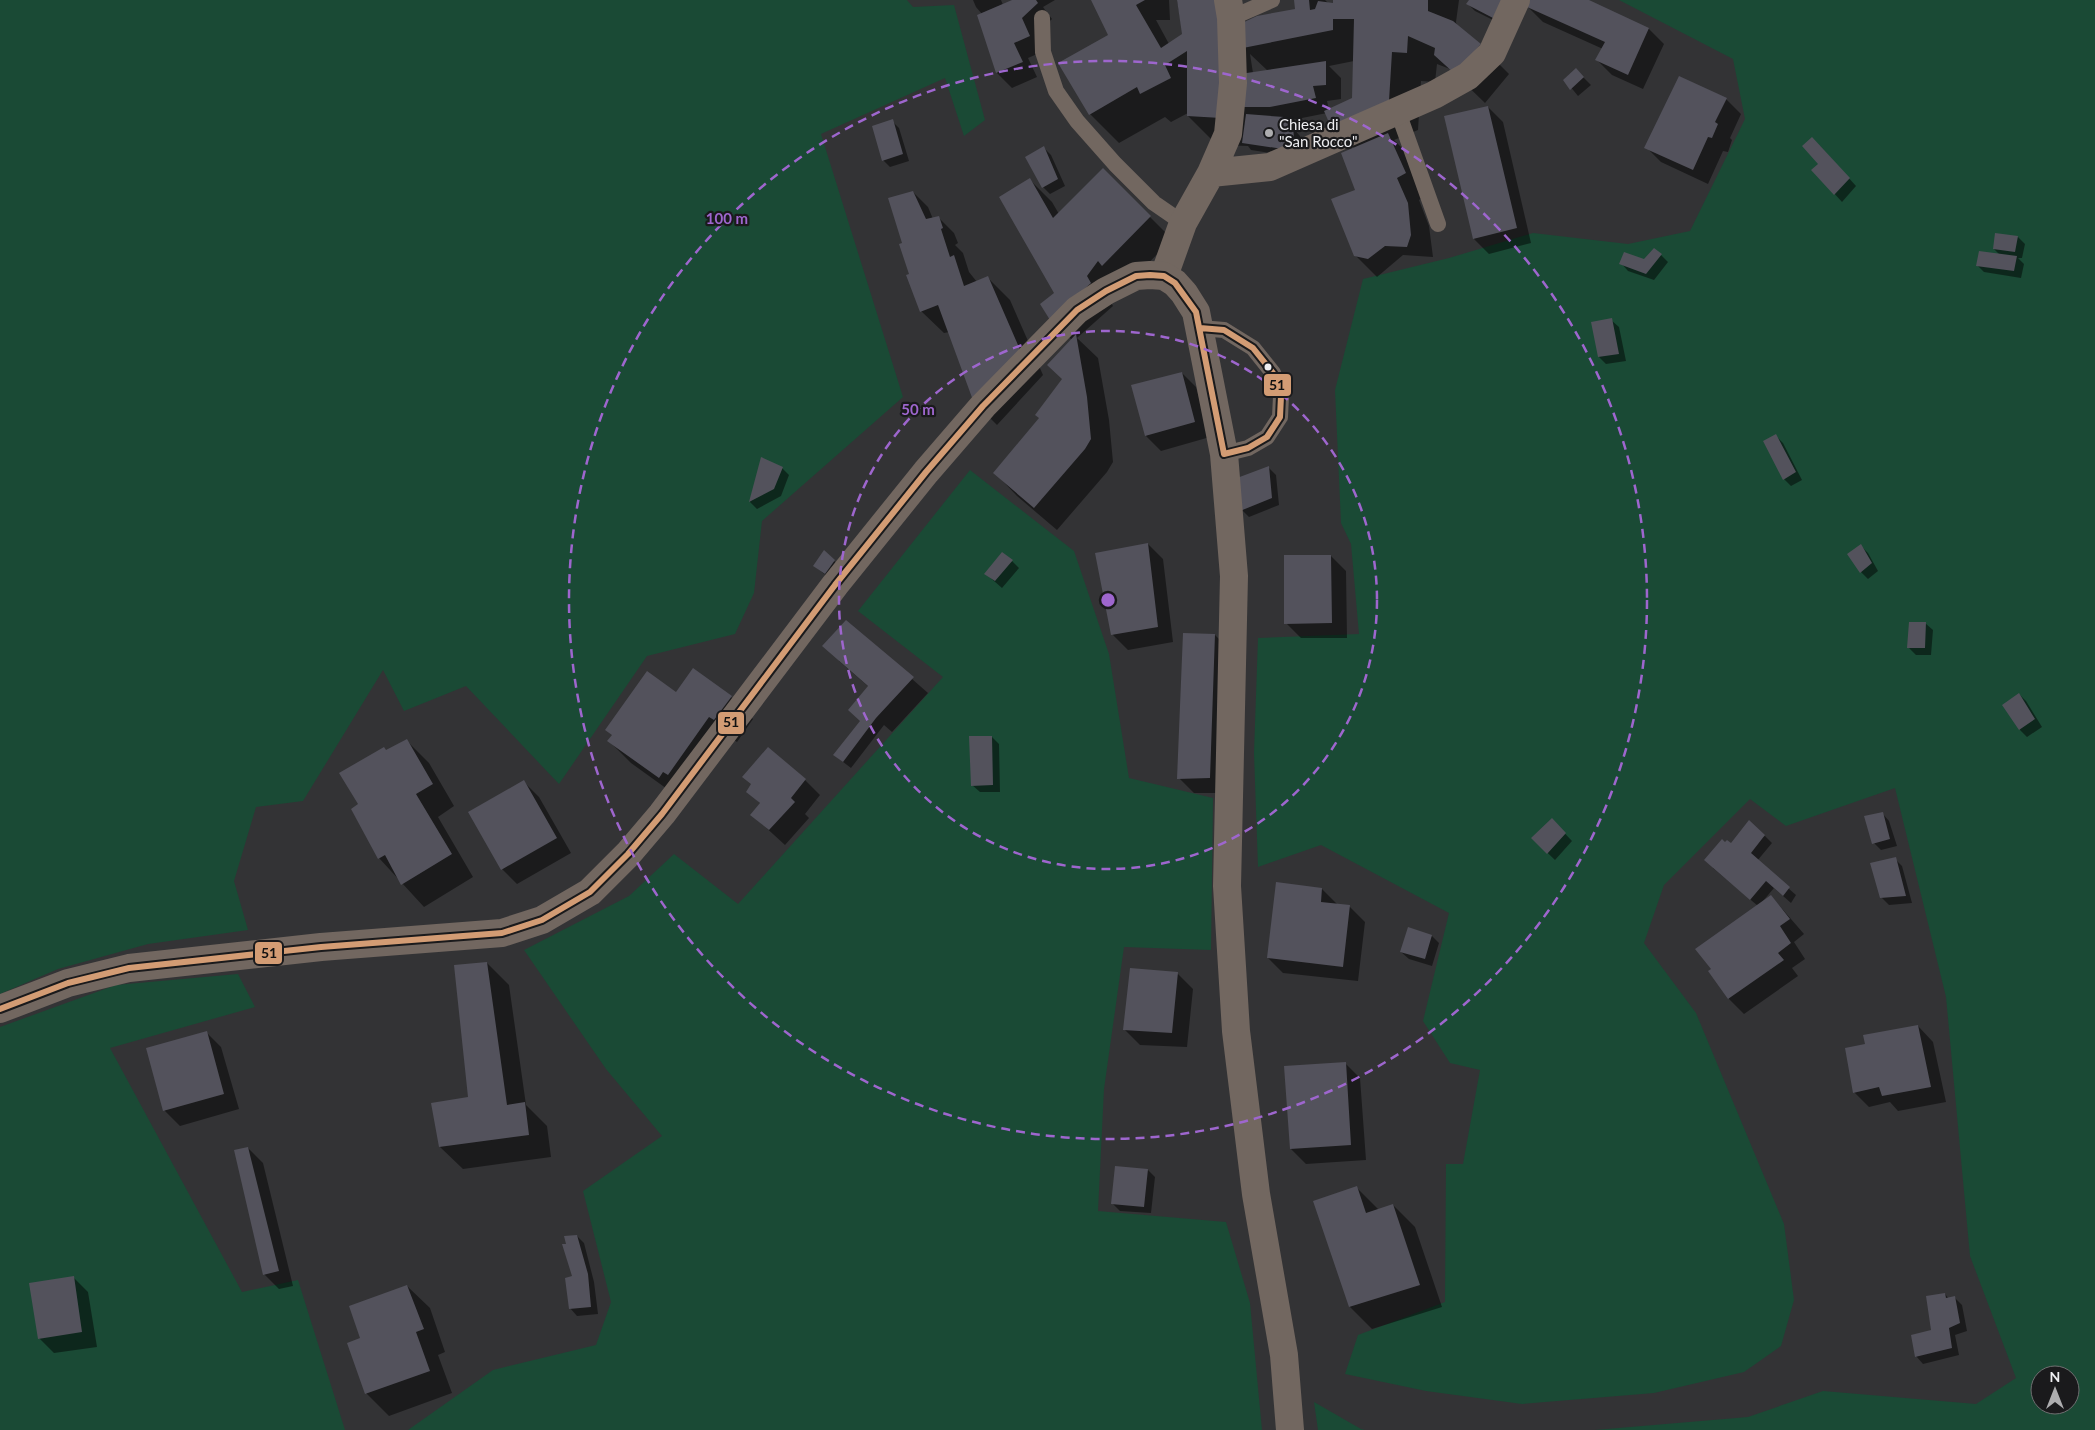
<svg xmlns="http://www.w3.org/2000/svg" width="2095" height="1430" font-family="Lato,sans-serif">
  <rect width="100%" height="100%" fill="#333335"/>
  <path fill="#1a4a35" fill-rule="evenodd" d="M 0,0 L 907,0 L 913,7 L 954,5 L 985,120 L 964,136 L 945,78 L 821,134 L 903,397 L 762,521 L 754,593 L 735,634 L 647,656 L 559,784 L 466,686 L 404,711 L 383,670 L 303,801 L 256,807 L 234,881 L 248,930 L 148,944 L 58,969 L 0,994 Z
    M 1619,0 L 2095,0 L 2095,1430 L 1595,1430 L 1748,1417 L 1823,1391 L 1976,1404 L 2016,1378 L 1970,1256 L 1946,997 L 1895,788 L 1786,826 L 1750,799 L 1664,885 L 1644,943 L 1696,1013 L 1784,1224 L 1794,1300 L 1781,1346 L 1744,1372 L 1654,1393 L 1522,1404 L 1426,1391 L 1345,1374 L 1358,1335 L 1445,1302 L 1446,1164 L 1463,1164 L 1480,1070 L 1450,1063 L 1423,1021 L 1449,913 L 1321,845 L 1258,867 L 1254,753 L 1258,638 L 1359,634 L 1351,544 L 1341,523 L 1335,390 L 1363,279 L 1449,258 L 1533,233 L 1628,244 L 1690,231 L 1745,119 L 1733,59 ZM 2040,1375 L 2070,1375 L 2070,1405 L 2040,1405 Z
    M 970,470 L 1074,551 L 1109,654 L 1129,778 L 1213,798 L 1211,950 L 1124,947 L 1104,1089 L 1098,1211 L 1226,1222 L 1250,1303 L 1262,1430 L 408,1430 L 493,1370 L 596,1345 L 611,1302 L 583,1191 L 662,1136 L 606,1069 L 524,950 L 629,896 L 674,854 L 738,904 L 943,677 L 858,611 Z
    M 238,974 L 255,1007 L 110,1048 L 242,1292 L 298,1280 L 345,1430 L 0,1430 L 0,1027 L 116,985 Z
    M 1314,1402 L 1361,1429 L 1365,1430 L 1318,1430 Z"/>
  <path fill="#0007" fill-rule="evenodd" d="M 973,0 L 1001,0 L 1003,5 L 1016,0 L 1055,0 L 1043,7 L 1052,19 L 1036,34 L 1044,51 L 1028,58 L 1037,77 L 1012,88 L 997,73 L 978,15 L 982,14 L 976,7 Z
    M 1092,0 L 1169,0 L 1170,20 L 1156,20 L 1169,44 L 1183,35 L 1177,0 L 1242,3 L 1245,23 L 1296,10 L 1296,0 L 1325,0 L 1329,4 L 1334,4 L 1346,0 L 1459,0 L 1456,22 L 1457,26 L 1480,45 L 1509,74 L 1485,103 L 1450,69 L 1437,64 L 1435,82 L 1421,81 L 1418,130 L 1394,140 L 1410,156 L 1427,195 L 1419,200 L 1429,226 L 1433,257 L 1403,255 L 1377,277 L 1355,255 L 1357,191 L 1354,148 L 1332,126 L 1327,113 L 1287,121 L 1300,136 L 1301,146 L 1291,156 L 1251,150 L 1248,146 L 1217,145 L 1188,116 L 1188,113 L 1171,122 L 1165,117 L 1119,143 L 1090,114 L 1109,35 ZM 1250,54 L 1268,71 L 1253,73 ZM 1354,61 L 1353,99 L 1329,110 L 1327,101 L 1341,99 L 1341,78 L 1329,66 Z
    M 1470,0 L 1506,0 L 1501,24 L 1475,11 L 1468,4 Z
    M 1531,0 L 1587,0 L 1649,29 L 1664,44 L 1643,89 L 1612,75 L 1597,60 L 1603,49 L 1543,22 L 1528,7 Z
    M 1576,70 L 1591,85 L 1578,96 L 1565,80 Z
    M 1726,99 L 1741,114 L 1730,138 L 1732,140 L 1728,152 L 1723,151 L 1708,184 L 1661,162 L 1646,147 Z
    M 1488,107 L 1503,122 L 1531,243 L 1489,254 L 1474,239 Z
    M 892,121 L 899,128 L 909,161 L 890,167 L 883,160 Z
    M 1820,146 L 1856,186 L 1842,202 L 1813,170 L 1820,164 Z
    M 1044,148 L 1051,155 L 1065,186 L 1050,194 L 1043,187 Z
    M 1103,170 L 1172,239 L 1125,287 L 1109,299 L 1113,306 L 1077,338 L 1098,358 L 1109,420 L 1113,462 L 1107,472 L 1057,530 L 1017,496 L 995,473 L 1040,418 L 1063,380 L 1072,340 L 1051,319 L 1055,293 L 1030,180 L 1052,202 L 1059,214 Z
    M 913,192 L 928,207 L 933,219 L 939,218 L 954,233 L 958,243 L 955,245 L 963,253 L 969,272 L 977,282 L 987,277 L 1010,300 L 1043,375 L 997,425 L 975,403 L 949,332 L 944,333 L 921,311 L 904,244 Z
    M 2018,237 L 2025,244 L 2022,258 L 2018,258 L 2024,264 L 2021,278 L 1984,272 L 1977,265 L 2000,255 L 1994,249 Z
    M 1661,255 L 1668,262 L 1654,280 L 1628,271 L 1621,263 L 1644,260 Z
    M 1611,320 L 1619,327 L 1626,361 L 1606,364 L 1599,357 Z
    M 1181,372 L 1196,387 L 1210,437 L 1161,451 L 1146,436 Z
    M 1776,436 L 1783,443 L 1802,480 L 1791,486 L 1784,479 Z
    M 762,459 L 782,468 L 789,475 L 781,496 L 757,509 L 750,502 Z
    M 1269,468 L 1276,475 L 1279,505 L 1249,517 L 1242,510 Z
    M 1148,544 L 1163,559 L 1173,642 L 1128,650 L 1113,635 Z
    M 1861,546 L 1868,553 L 1878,571 L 1868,579 L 1861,572 Z
    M 1331,556 L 1346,571 L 1347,638 L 1301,638 L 1286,623 Z
    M 834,561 L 841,568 L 832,580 L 814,566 Z
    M 1012,561 L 1019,568 L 1002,588 L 986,574 Z
    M 846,621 L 928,693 L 892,732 L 884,725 L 851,768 L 834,755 L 862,721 L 869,687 L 839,661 Z
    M 1925,623 L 1933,630 L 1931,655 L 1916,655 L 1909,648 Z
    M 1215,635 L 1230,650 L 1224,793 L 1194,793 L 1179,778 Z
    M 677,694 L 731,697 L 753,719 L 737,742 L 732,739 L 681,799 L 631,763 L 609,741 Z
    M 2019,694 L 2026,701 L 2042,727 L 2027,737 L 2020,730 L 2004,705 Z
    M 992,737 L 999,744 L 1000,792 L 980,792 L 972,785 Z
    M 406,740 L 429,763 L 454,806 L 438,817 L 473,877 L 424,907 L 379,858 L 352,810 L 360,804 L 387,751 Z
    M 805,780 L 820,795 L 805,814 L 809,818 L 785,845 L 752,815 L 761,804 L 748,791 Z
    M 524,782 L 539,797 L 571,853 L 517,884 L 502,869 Z
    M 1882,813 L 1889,821 L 1897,846 L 1881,850 L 1874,843 Z
    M 1552,820 L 1572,841 L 1555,860 L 1532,838 Z
    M 1765,836 L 1772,843 L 1757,861 L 1796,895 L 1791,903 L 1774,888 L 1763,901 L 1771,896 L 1804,934 L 1794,942 L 1805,959 L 1792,968 L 1798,976 L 1744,1014 L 1729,999 L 1710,971 L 1758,906 L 1713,868 L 1731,845 Z
    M 1895,859 L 1902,866 L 1912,903 L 1889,905 L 1881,897 Z
    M 1322,889 L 1337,904 L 1350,907 L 1365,922 L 1358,981 L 1283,973 L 1268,958 Z
    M 1432,936 L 1439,943 L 1432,966 L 1409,959 L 1401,952 Z
    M 487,963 L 509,985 L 526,1105 L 547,1126 L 551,1157 L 463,1169 L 440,1147 L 470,1098 Z
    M 1178,974 L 1193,989 L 1187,1047 L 1140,1045 L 1124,1029 Z
    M 1918,1026 L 1933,1042 L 1946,1102 L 1898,1111 L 1890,1102 L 1869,1107 L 1854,1092 L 1867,1045 Z
    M 206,1032 L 221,1047 L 239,1109 L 180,1126 L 165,1111 L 147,1049 Z
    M 1345,1063 L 1360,1078 L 1366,1160 L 1306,1164 L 1291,1149 Z
    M 248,1148 L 263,1163 L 293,1286 L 279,1289 L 264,1274 Z
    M 1148,1170 L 1155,1177 L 1151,1213 L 1120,1211 L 1113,1204 Z
    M 1357,1188 L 1379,1210 L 1393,1205 L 1415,1227 L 1442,1307 L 1372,1329 L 1350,1307 Z
    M 577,1236 L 584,1243 L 594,1282 L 598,1314 L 577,1316 L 570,1308 L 573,1277 L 567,1245 Z
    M 73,1277 L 88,1292 L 97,1347 L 54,1353 L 39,1338 Z
    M 407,1286 L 430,1308 L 445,1352 L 438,1355 L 452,1393 L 389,1416 L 366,1393 L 362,1339 Z
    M 1945,1294 L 1949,1299 L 1955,1298 L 1962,1305 L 1967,1331 L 1955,1335 L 1959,1355 L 1923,1364 L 1916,1356 L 1932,1331 Z"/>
  <path fill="#53525c" d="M 1012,0 L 1036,0 L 1038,3 L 1022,18 L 1030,36 L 1014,43 L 1023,62 L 996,73 L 977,15 Z
    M 1091,0 L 1145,0 L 1136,5 L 1161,48 L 1182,34 L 1177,0 L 1218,0 L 1221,118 L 1187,116 L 1187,51 L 1165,65 L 1171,78 L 1140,94 L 1137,87 L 1089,115 L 1058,63 L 1108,35 Z
    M 1294,0 L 1309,0 L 1310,10 L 1315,9 L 1318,1 L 1333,3 L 1333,0 L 1428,0 L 1428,11 L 1453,21 L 1481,44 L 1455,74 L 1434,55 L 1435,48 L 1408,36 L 1407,53 L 1392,52 L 1389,101 L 1331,127 L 1324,111 L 1352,98 L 1354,19 L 1333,19 L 1333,30 L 1243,48 L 1240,24 L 1257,16 L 1295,9 Z
    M 1469,0 L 1502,0 L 1493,18 L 1466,4 Z
    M 1530,0 L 1589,0 L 1649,28 L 1628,75 L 1595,60 L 1605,42 L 1527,7 Z
    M 1326,61 L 1326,85 L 1313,86 L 1316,98 L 1270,107 L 1237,107 L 1240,74 Z
    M 1576,68 L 1584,77 L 1570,90 L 1563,80 Z
    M 1679,76 L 1727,98 L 1715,122 L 1718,124 L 1712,138 L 1708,137 L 1693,170 L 1644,148 Z
    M 1488,106 L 1517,228 L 1473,239 L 1444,116 Z
    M 1246,114 L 1284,117 L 1293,127 L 1294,138 L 1283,149 L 1242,143 Z
    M 893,119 L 903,154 L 882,161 L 872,126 Z
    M 1388,133 L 1406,173 L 1397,178 L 1408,203 L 1411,235 L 1407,247 L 1385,246 L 1368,259 L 1354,256 L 1331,199 L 1355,190 L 1341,153 Z
    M 1812,137 L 1850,178 L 1834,195 L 1811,170 L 1818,164 L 1802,146 Z
    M 1044,146 L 1058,179 L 1042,188 L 1025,157 Z
    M 1103,168 L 1151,216 L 1102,266 L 1098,261 L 1087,276 L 1091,283 L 1050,320 L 1040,304 L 1054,293 L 999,197 L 1030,178 L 1053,218 Z
    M 913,191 L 926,219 L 939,216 L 943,228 L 941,229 L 950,257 L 954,255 L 964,286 L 988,276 L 1021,352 L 974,403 L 938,305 L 920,312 L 906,275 L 909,274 L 899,244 L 902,243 L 888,198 Z
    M 1995,233 L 2018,236 L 2015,252 L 1993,249 Z
    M 1654,248 L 1662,254 L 1646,274 L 1619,264 L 1624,252 L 1644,259 Z
    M 1979,251 L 2017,256 L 2014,271 L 1976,266 Z
    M 1612,318 L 1619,354 L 1598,357 L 1591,322 Z
    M 1076,334 L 1087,397 L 1091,439 L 1085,449 L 1034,508 L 993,473 L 1039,418 L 1035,415 L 1062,379 L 1047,365 Z
    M 1182,372 L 1195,422 L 1145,436 L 1131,385 Z
    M 1776,434 L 1796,472 L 1783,480 L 1763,441 Z
    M 761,457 L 783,467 L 774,489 L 749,502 Z
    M 1269,466 L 1272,498 L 1240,511 L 1237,478 Z
    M 1148,543 L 1158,627 L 1111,635 L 1095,553 Z
    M 1861,544 L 1872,563 L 1860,573 L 1847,554 Z
    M 824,550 L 835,560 L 825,574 L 813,566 Z
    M 1002,552 L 1013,560 L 995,581 L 984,574 Z
    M 1284,555 L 1331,555 L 1332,623 L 1284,624 Z
    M 846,620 L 914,677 L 876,718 L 843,762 L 833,755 L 860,721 L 848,710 L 868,686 L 822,646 Z
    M 1909,622 L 1926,622 L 1925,648 L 1907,648 Z
    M 1183,633 L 1215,634 L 1210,778 L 1177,779 Z
    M 693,668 L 732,696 L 714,720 L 709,717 L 668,775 L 663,772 L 659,778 L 607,741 L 612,735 L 605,730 L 647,671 L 676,692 Z
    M 2019,693 L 2035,719 L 2019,730 L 2002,705 Z
    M 969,736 L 992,736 L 993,785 L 971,786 Z
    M 407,739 L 433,784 L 416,794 L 452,854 L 401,885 L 385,855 L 378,859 L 351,809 L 358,804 L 339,773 L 384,747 L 386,750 Z
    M 768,747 L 806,779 L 791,798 L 795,802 L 769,830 L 750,815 L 760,803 L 746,792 L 751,784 L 742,777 Z
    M 524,780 L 557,838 L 501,870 L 468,812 Z
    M 1883,812 L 1890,839 L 1872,844 L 1864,816 Z
    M 1552,818 L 1566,833 L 1547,854 L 1531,838 Z
    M 1749,820 L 1765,835 L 1751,853 L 1790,887 L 1783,896 L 1766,881 L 1750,900 L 1704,860 L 1722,839 L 1725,842 L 1727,840 L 1731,843 Z
    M 1896,857 L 1906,896 L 1880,898 L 1870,863 Z
    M 1276,882 L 1322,888 L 1321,902 L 1350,905 L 1343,967 L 1267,958 Z
    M 1771,895 L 1790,919 L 1780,926 L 1791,943 L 1778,953 L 1784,960 L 1728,999 L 1708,971 L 1711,969 L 1695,949 Z
    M 1408,927 L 1432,935 L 1425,959 L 1400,952 Z
    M 487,962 L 507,1105 L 525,1102 L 529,1135 L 439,1147 L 431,1103 L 468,1097 L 454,965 Z
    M 1130,968 L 1178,972 L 1172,1033 L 1123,1030 Z
    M 1918,1025 L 1931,1087 L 1882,1096 L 1879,1087 L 1853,1093 L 1845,1048 L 1865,1044 L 1863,1035 Z
    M 207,1031 L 224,1094 L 163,1111 L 146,1048 Z
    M 1346,1062 L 1351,1145 L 1290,1149 L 1284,1066 Z
    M 248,1147 L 279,1271 L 263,1275 L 234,1150 Z
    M 1115,1166 L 1148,1169 L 1144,1207 L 1111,1204 Z
    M 1357,1186 L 1366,1213 L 1393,1204 L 1420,1285 L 1349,1307 L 1313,1201 Z
    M 577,1235 L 588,1274 L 591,1307 L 569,1309 L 565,1278 L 572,1276 L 562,1244 L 566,1244 L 564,1236 Z
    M 74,1276 L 82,1332 L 38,1339 L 29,1283 Z
    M 407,1285 L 424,1329 L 416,1332 L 430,1371 L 365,1394 L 347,1343 L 360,1338 L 349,1306 Z
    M 1945,1293 L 1946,1298 L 1955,1296 L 1960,1323 L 1949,1328 L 1952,1348 L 1915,1357 L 1911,1335 L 1931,1330 L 1926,1296 Z"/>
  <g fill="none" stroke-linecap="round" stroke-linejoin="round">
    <path stroke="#726760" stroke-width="16" d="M 1042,18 L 1043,52 L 1056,91 L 1077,121 L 1115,164 L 1154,203 L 1183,223
      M 1231,18 L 1272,0
      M 1398,112 L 1438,224
      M 1200,328 L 1224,330 L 1253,348 L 1273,373 L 1281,396 L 1280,417 L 1267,437 L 1248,448 L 1224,454"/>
    <path stroke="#726760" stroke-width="28" d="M 1211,173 L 1270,167 L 1434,95 L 1468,76 L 1492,53 L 1516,0
      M 1164,276 L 1183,223 L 1211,173 L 1228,134 L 1233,83 L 1231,18 L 1228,0"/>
    <path stroke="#726760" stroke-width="28" d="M 0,1009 L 68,983 L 129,968 L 321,947 L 502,933 L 542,920 L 590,892 L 628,854 L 662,814 L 835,585 L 926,472 L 983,406 L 1077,310 L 1106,291 L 1136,276 L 1150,275 L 1164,276 L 1175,283 L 1184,293 L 1196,312 L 1224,454 L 1234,576 L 1227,886 L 1236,1031 L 1256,1194 L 1284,1355 L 1290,1430"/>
    <g stroke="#1a1a1c" stroke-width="10">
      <path id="bus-1" d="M 1200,328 L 1224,330 L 1253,348 L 1273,373 L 1281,396 L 1280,417 L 1267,437 L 1248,448 L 1224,454
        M 0,1009 L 68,983 L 129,968 L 321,947 L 502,933 L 542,920 L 590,892 L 628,854 L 662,814 L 835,585 L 926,472 L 983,406 L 1077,310 L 1106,291 L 1136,276 L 1150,275 L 1164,276 L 1175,283 L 1196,312 L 1224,454"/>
    </g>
    <use href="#bus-1" stroke="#d39c74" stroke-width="6"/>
  </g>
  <g fill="none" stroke="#9e66ce" stroke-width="2.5" stroke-dasharray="9 6">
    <circle cx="1108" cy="600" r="269"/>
    <circle cx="1108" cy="600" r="539"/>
  </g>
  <circle fill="#adadaf" stroke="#1a1a1c" stroke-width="2" cx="1269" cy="133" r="5"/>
  <circle fill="#eeeef1" stroke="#1a1a1c" stroke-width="2" cx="1268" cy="367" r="4.5"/>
  <g text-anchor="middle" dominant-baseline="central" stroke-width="4.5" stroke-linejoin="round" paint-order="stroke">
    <g font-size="15" fill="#eeeef1" stroke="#1a1a1c" text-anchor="start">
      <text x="1279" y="124">Chiesa di<tspan x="1279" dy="17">"San Rocco"</tspan></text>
    </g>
  </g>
  <circle cx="1108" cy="600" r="8" fill="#9e66ce" stroke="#1a1a1c" stroke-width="2.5"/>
  <g font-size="15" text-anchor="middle" font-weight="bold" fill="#9e66ce" stroke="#1a1a1c" stroke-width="4.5" stroke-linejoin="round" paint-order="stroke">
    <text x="727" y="224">100 m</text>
    <text x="918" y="415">50 m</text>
  </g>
  <g stroke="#1a1a1c" stroke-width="2">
    <rect x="1263" y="373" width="29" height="24" rx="5" fill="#d39c74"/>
    <rect x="717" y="711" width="28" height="24" rx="5" fill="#d39c74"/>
    <rect x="254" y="941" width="29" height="24" rx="5" fill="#d39c74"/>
  </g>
  <g font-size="14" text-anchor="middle" font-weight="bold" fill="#111">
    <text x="1277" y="390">51</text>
    <text x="731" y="727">51</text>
    <text x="269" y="958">51</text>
  </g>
  <g transform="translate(2055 1390)"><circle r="24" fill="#1a1a1c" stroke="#6f6f71"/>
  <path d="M0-4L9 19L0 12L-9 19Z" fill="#adadaf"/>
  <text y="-8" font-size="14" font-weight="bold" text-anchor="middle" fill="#eeeef1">N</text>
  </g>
</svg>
